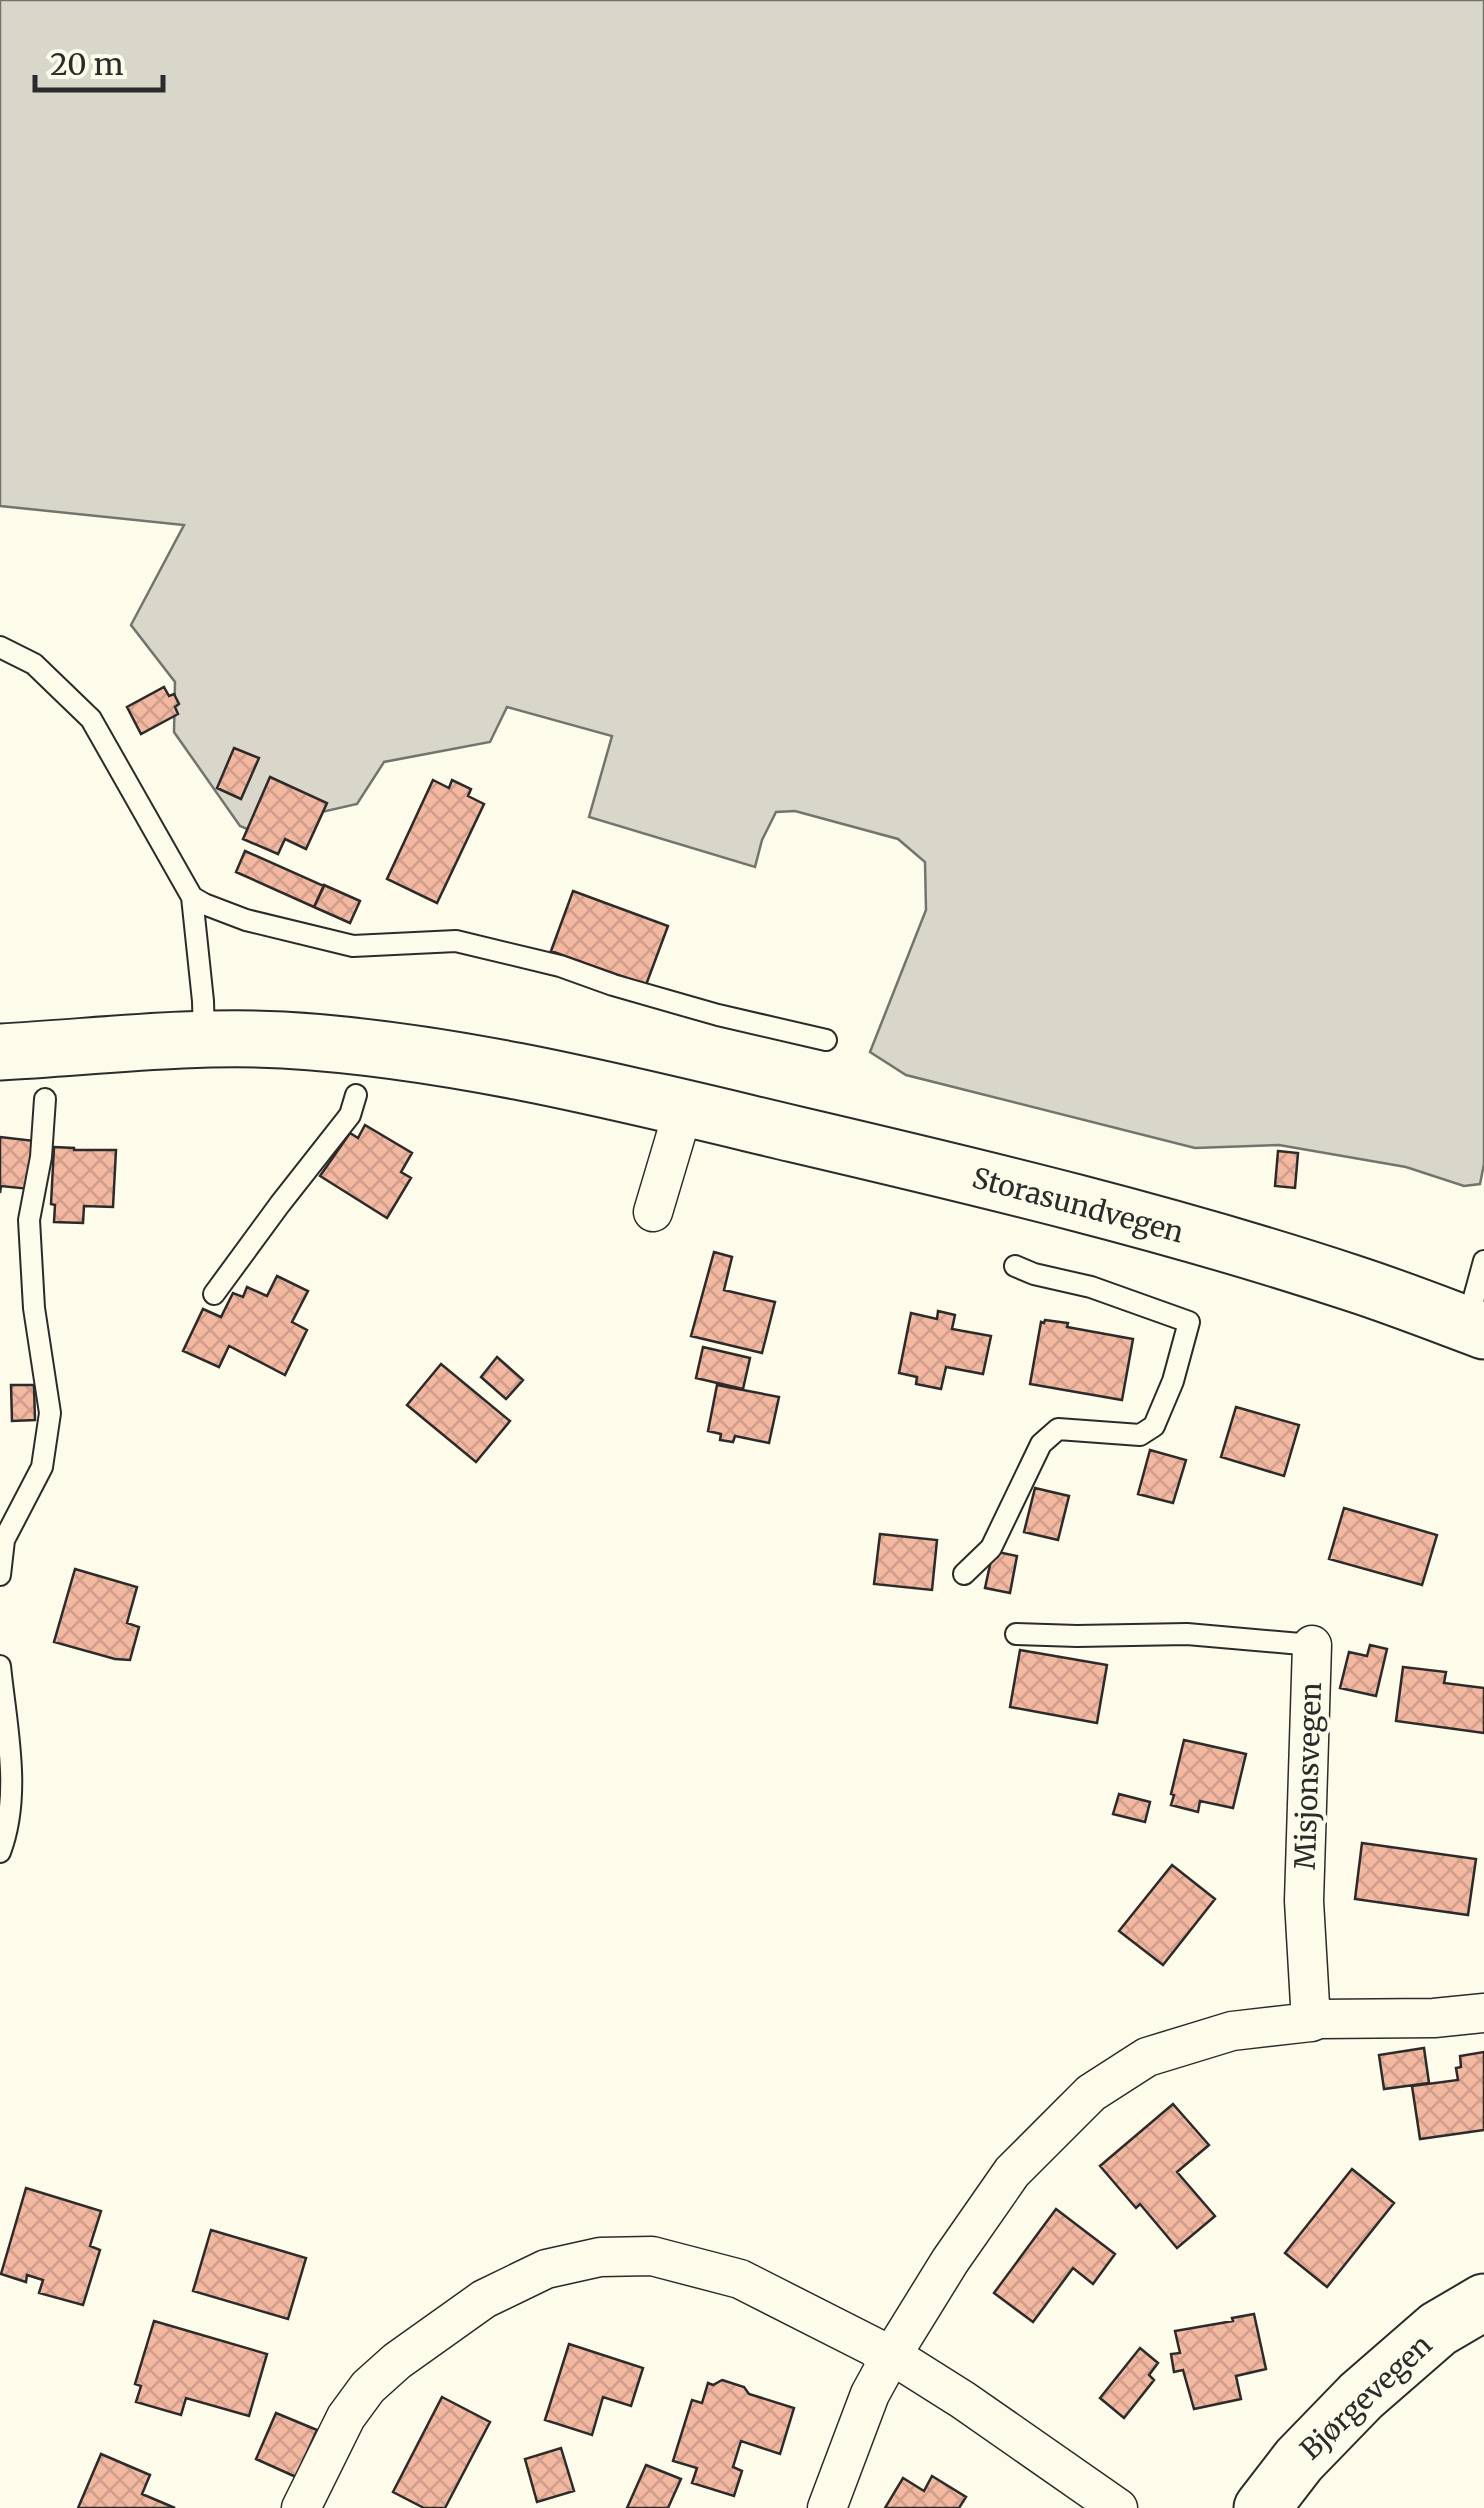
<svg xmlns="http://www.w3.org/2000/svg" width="1484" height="2508" font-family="Merriweather,serif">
  <defs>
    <pattern id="building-cross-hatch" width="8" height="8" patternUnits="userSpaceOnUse" patternTransform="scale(2.5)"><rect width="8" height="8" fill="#f2b8a0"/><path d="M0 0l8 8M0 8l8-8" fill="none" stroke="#d09e8a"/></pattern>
  </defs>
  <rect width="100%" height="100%" fill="#fdfbea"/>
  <path fill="#d8d7c9" stroke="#74746e" stroke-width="2.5" d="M 0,0 L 1484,0 L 1484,1164 L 1480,1184 L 1464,1186 L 1406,1167 L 1279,1145 L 1195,1148 L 906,1075 L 870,1052 L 926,910 L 925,862 L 898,839 L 795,811 L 776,812 L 762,840 L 755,867 L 589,817 L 612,736 L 507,707 L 490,742 L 384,762 L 357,804 L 247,829 L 240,826 L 174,732 L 175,682 L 131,625 L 184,525 L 0,506 Z"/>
  <path fill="url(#building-cross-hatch)" stroke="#2b2b2b" stroke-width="2.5" d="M 164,687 L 169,696 L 174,694 L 179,704 L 175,707 L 178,714 L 141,734 L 127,707 Z
    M 234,748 L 259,758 L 241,799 L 217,788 Z
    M 270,777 L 327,803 L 306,849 L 285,839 L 278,854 L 243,839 Z
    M 433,780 L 449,788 L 452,780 L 471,789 L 468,796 L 484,804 L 437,903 L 387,879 Z
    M 245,851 L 324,886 L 314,907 L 236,872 Z
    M 324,885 L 360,901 L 350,923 L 314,907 Z
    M 573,891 L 668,926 L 646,985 L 551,951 Z
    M 365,1125 L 412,1153 L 401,1172 L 411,1178 L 387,1218 L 320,1176 L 350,1133 L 358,1138 Z
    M 0,1137 L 35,1141 L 30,1189 L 1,1186 L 0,1193 Z
    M 54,1147 L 74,1148 L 74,1150 L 116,1150 L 113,1207 L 84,1206 L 83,1223 L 54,1222 L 55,1205 L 51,1204 Z
    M 1278,1151 L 1298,1153 L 1295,1188 L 1275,1186 Z
    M 714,1252 L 732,1257 L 724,1290 L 775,1302 L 762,1353 L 691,1336 Z
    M 277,1276 L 308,1291 L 292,1322 L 307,1330 L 285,1375 L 229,1346 L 219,1367 L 183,1351 L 203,1309 L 221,1317 L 233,1293 L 243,1297 L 247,1287 L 267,1296 Z
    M 938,1311 L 955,1315 L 952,1329 L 991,1336 L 983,1374 L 946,1367 L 941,1389 L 916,1384 L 917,1377 L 899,1373 L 911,1313 L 937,1319 Z
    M 1045,1320 L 1068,1323 L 1067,1327 L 1133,1339 L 1122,1400 L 1030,1384 L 1041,1322 L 1044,1323 Z
    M 703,1347 L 750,1358 L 743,1389 L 696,1378 Z
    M 497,1357 L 523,1380 L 506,1399 L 481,1377 Z
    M 441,1364 L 510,1421 L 476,1462 L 407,1405 Z
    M 11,1385 L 34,1385 L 35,1420 L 12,1421 Z
    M 717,1385 L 779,1397 L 769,1443 L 735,1436 L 733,1442 L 720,1440 L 721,1434 L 708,1431 Z
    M 1236,1407 L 1299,1425 L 1284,1476 L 1221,1457 Z
    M 1150,1450 L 1186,1460 L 1173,1503 L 1138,1494 Z
    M 1035,1488 L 1069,1496 L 1058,1540 L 1024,1532 Z
    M 1344,1508 L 1437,1535 L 1422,1585 L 1329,1559 Z
    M 880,1534 L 937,1540 L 932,1590 L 874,1584 Z
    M 993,1551 L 1017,1556 L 1010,1593 L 985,1588 Z
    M 75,1569 L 137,1587 L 127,1623 L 139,1627 L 130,1660 L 115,1659 L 54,1642 Z
    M 1370,1645 L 1387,1649 L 1376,1696 L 1340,1688 L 1349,1652 L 1367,1656 Z
    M 1020,1650 L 1107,1665 L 1097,1723 L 1010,1707 Z
    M 1403,1667 L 1446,1672 L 1444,1683 L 1484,1688 L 1484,1733 L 1396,1721 Z
    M 1184,1740 L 1246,1754 L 1233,1808 L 1200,1801 L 1198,1812 L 1171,1805 L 1174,1795 L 1171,1794 Z
    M 1119,1794 L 1150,1802 L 1145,1822 L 1113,1814 Z
    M 1362,1843 L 1476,1859 L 1468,1915 L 1355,1899 Z
    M 1172,1865 L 1215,1899 L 1163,1965 L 1119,1931 Z
    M 1424,2048 L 1429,2083 L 1384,2089 L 1379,2055 Z
    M 1484,2052 L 1484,2130 L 1420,2139 L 1412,2086 L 1458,2080 L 1456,2068 L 1461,2067 L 1460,2056 Z
    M 1173,2104 L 1209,2145 L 1177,2172 L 1215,2216 L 1177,2248 L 1140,2204 L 1136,2208 L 1100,2166 Z
    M 1352,2169 L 1394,2203 L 1327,2287 L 1285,2253 Z
    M 26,2188 L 101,2211 L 90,2246 L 100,2250 L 83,2305 L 39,2293 L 43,2280 L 27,2275 L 26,2282 L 1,2274 Z
    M 1056,2209 L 1115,2254 L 1093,2284 L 1073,2268 L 1033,2322 L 994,2293 Z
    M 211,2230 L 306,2258 L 288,2319 L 193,2291 Z
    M 1254,2314 L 1266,2369 L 1236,2376 L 1241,2399 L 1194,2409 L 1183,2370 L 1174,2372 L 1171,2354 L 1180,2353 L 1175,2331 L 1233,2321 L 1232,2318 Z
    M 154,2321 L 267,2354 L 249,2416 L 186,2398 L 181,2415 L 136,2402 L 141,2386 L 135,2384 Z
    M 569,2344 L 643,2368 L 631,2406 L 603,2397 L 592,2435 L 545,2420 Z
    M 1140,2348 L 1158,2363 L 1149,2375 L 1154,2380 L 1124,2418 L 1100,2398 Z
    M 722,2380 L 744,2387 L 749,2394 L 794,2408 L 780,2454 L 741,2441 L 733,2467 L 742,2471 L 734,2496 L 692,2483 L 697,2468 L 673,2461 L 692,2400 L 702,2403 L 708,2383 L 713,2385 Z
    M 442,2397 L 490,2422 L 445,2508 L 424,2508 L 393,2492 Z
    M 276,2413 L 317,2430 L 296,2477 L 256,2459 Z
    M 561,2448 L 574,2491 L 537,2502 L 525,2459 Z
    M 101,2454 L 150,2475 L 142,2494 L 175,2508 L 78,2508 Z
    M 646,2465 L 681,2479 L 668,2508 L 627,2508 Z
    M 932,2476 L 966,2497 L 959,2508 L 885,2508 L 903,2478 L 924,2491 Z"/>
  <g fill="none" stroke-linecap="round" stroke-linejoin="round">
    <g stroke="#2b2b2b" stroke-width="24">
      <path id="lane" d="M 0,647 L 34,664 L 91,719 L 192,897 L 203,1001 L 204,1038
        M 192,897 L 204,904 L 246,920 L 353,946 L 456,941 L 560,966 L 613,985 L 718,1015 L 826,1040
        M 214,1294 L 280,1204 L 350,1115 L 356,1095
        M 1467,1323 L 1484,1261
        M 964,1574 L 991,1548 L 1041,1444 L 1058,1429 L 1140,1435 L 1154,1426 L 1173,1381 L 1189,1322 L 1091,1287 L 1034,1274 L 1015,1266
        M 0,1575 L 4,1540 L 42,1467 L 50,1413 L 34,1308 L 29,1220 L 41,1157 L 45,1099
        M 1016,1634 L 1077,1636 L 1187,1634 L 1312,1645
        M 0,1666 C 6,1726 22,1794 0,1852"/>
    </g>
    <g stroke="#2b2b2b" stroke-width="41">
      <path id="street" d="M 653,1212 L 684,1108
        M 1311,2022 L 1304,1901 L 1312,1645
        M 887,2363 L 898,2359 L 963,2400 L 1118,2508
        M 301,2508 L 346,2417 L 368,2387 L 397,2361 L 484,2299 L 546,2269 L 600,2257 L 652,2256 L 740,2279 L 876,2348 L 887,2363
        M 827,2508 L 870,2394 L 887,2363 L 950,2261 L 1012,2172 L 1091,2093 L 1147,2057 L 1232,2031 L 1311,2022 L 1319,2019 L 1434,2018 L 1484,2013"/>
    </g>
    <g stroke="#2b2b2b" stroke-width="59">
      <path id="secondary" d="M 0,1052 C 93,1047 190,1035 283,1040 C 455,1050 626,1094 794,1134 C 982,1178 1171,1223 1355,1284 C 1398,1298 1441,1315 1484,1331
        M 1262,2508 L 1299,2460 L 1361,2396 L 1438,2329 L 1484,2302"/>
    </g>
    <use href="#lane" stroke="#fdfbea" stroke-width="20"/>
    <use href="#street" stroke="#fdfbea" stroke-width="38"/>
    <use href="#secondary" stroke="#fdfbea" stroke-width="55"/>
  </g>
  <g text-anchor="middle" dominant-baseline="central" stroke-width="8" stroke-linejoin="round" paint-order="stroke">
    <g font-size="28" fill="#2b2b2b" stroke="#fdfbea">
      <text transform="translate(1078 1205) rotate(15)">Storasundvegen</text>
      <text transform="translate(1308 1776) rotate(-88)">Misjonsvegen</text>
      <text transform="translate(1366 2397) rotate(-43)">Bjørgevegen</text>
    </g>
  </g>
  <path d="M35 75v15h128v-15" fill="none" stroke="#2b2b2b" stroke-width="5"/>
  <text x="50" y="75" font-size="30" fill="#2b2b2b" stroke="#fdfbea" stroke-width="8" paint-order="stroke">20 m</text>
</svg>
